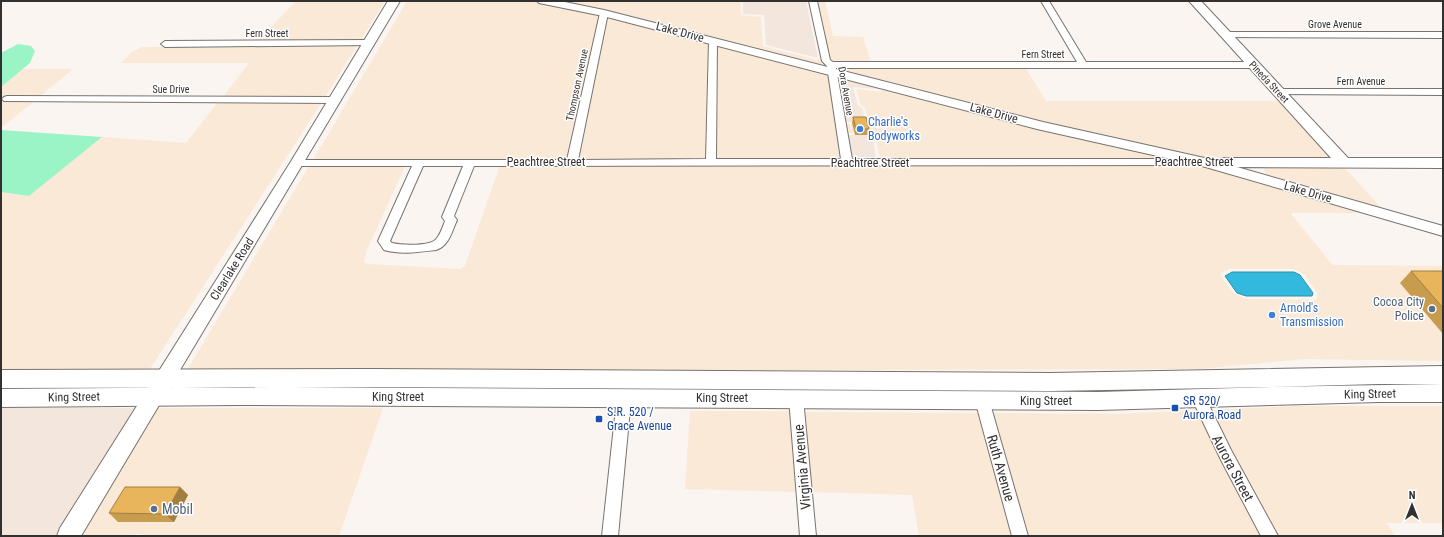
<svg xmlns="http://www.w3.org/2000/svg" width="1444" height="537" font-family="'Roboto Condensed',sans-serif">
  <rect width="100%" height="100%" fill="#faf5f0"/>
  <path fill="#f9e9d6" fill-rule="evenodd" d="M 296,1 L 385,1 L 360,41 L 257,42 Z
    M 407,1 L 532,1 L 600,14 L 569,159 L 313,160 Z
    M 553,1 L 740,1 L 741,15 L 761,17 L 763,46 L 817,60 L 822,58 L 827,67 L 608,11 Z
    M 817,1 L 825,1 L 833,36 L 863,37 L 871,63 L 833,63 L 830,60 Z
    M 607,15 L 710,42 L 707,160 L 577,159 Z
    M 717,44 L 828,72 L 842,160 L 715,160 Z
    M 357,46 L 325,97 L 223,97 L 249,63 L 121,63 L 132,52 L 142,47 Z
    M 1025,67 L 1046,101 L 1283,101 L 1337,160 L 1204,159 L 1043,123 L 849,72 L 847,69 L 847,68 Z
    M 23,69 L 73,69 L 39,97 L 6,97 L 1,101 L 1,87 Z
    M 856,89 L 879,92 L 886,89 L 1156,154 L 1156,158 L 1152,159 L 879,159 L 880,157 L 874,134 L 846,133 L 844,124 L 866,125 L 870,123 L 865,108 L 861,105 Z
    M 1,102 L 33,102 L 1,128 Z
    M 218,102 L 322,102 L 148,372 L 1,372 L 1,192 L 29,196 L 102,137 L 186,143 Z
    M 500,165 L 1206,165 L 1371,213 L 1292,213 L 1292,215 L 1330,262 L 1334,265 L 1443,266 L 1443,361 L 1303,359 L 1201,369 L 186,372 L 309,166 L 405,166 L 367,250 L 364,262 L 367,264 L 460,269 L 465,266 ZM 1229,269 L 1294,269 L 1304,274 L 1318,294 L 1316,300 L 1246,299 L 1233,293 L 1220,275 L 1221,273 Z
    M 1265,165 L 1343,166 L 1384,211 L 1276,180 L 1266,174 L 1264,169 Z
    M 1299,406 L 1443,406 L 1443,523 L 1387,523 L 1395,536 L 1276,536 L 1208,410 Z
    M 157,408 L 383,408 L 339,536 L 149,536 L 139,534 L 115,536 L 78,536 Z
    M 1196,410 L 1262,536 L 1027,536 L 992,413 L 1120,414 Z
    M 690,411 L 792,411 L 798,492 L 685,489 Z
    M 804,412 L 980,413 L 1013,536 L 919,536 L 912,495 L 811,492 Z"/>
  <path fill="#f3e6dd" d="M 743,1 L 806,1 L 818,58 L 766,45 L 764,15 L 743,14 Z
    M 837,75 L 884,87 L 878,89 L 853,87 L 858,106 L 862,108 L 866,123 L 846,122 Z
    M 848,135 L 872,135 L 876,157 L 853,157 Z
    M 1,408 L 142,408 L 61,536 L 1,536 Z"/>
  <path fill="#9af4c6" d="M 18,44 L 31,46 L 35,51 L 30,63 L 1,87 L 1,53 Z
    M 1,130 L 102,137 L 29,196 L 1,192 Z"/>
  <path fill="#32b9dd" stroke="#3290a9" d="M 1232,272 L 1294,272 L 1300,275 L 1313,293 L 1312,296 L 1246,296 L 1237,293 L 1225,276 Z"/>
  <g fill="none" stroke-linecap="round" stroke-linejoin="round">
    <g stroke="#78736f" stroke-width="2">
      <path id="street" d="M 809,1 L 817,1 L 830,60 L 833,62 L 1077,62 L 1041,1 L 1049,1 L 1086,62 L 1254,62 L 1258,65 L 1254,68 L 836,68 L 852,159 L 1199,159 L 1204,162 L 1199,165 L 474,166 L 454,216 L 457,220 C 452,231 449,246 436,250 C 419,252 401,255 384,250 L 378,241 L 412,166 L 297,166 L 292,163 L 297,160 L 567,160 L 600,13 L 604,11 L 608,13 L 578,160 L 706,159 L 709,41 L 713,38 L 717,41 L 716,159 L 841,159 L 827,66 L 822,61 ZM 423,166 L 463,166 L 442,217 L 445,221 C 443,226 441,233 437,238 C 432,247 401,245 392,243 L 390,241 Z
        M 1227,32 L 1443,32 L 1443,38 L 1224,37 L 1223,35 Z
        M 369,40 L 373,43 L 372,45 L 165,47 L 161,44 L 165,41 Z
        M 1279,89 L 1443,89 L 1443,95 L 1276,94 L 1274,92 Z
        M 7,96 L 336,97 L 341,100 L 336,103 L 4,101 L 2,99 L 4,97 Z
        M 624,392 L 629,394 L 631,398 L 618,536 L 602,536 L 617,398 L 619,394 Z
        M 796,392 L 801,394 L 803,398 L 816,536 L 800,536 L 789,398 L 791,394 Z
        M 1199,393 L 1204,395 L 1231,450 L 1278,536 L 1261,536 L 1221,460 L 1192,399 L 1194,395 Z
        M 982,394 L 987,396 L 989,400 L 1028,536 L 1012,536 L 975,400 L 977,396 Z"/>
    </g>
    <g stroke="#78736f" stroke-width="2">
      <path id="secondary" d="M 388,1 L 400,1 L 81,536 L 57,536 L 60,528 L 290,163 Z
        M 537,1 L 560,1 L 604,10 L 1043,122 L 1218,161 L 1220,159 L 1225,158 L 1331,158 L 1189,1 L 1201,1 L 1348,158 L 1443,158 L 1443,168 L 1237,167 L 1443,226 L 1443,236 L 1202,166 L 1037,129 L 603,16 L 539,3 Z"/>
    </g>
    <g stroke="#78736f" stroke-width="2">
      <path id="primary" d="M 1443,366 L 1443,384 L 1050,391 L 373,387 L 1,388 L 1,370 L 373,369 L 1050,373 Z
        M 1378,384 L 1443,384 L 1443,402 L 1378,402 L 1098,410 L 237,405 L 1,407 L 1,389 L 237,387 L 1098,392 Z"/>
    </g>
    <use href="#street" fill="#fff" fill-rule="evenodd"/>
    <use href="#secondary" fill="#fff" fill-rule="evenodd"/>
    <use href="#primary" fill="#fff" fill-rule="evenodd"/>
  </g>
  <path fill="#c89c4f" d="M 853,117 L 869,129 L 868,135 L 855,135 L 852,123 Z
    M 1411,271 L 1443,271 L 1443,334 L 1400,283 Z
    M 180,487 L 188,495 L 174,522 L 118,522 L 109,513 Z"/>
  <path fill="#a27f40" d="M 180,487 L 188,495 L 174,522 L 165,514 Z"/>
  <path fill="#e8b55c" stroke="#a27f40" d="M 853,117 L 866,117 L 869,129 L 856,129 Z
    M 1411,271 L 1443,271 L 1443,308 Z
    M 125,487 L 180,487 L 165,514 L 109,513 Z"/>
  <g fill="#3f7fe0" stroke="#fff" stroke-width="1.5">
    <circle cx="860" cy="129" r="4"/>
    <circle cx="1272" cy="315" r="4"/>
  </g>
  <g fill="#5c6f8a" stroke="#fff" stroke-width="1.5">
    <circle cx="1432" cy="309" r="4"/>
    <circle cx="154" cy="509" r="4"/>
  </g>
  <g fill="#1a4fb4" stroke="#fff" stroke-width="1.5">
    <rect x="1171" y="404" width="8" height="8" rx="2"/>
    <rect x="595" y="415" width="8" height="8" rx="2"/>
  </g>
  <g text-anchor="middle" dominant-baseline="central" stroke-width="3" stroke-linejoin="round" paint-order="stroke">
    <g font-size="10" fill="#33312f" stroke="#fff">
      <text x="1335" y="24">Grove Avenue</text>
      <text x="267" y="33">Fern Street</text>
      <text x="1043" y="54">Fern Street</text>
      <text x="1361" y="81">Fern Avenue</text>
      <text transform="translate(1269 82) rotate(47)">Pineda Street</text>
      <text transform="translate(577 85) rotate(-78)">Thompson Avenue</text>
      <text x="171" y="89">Sue Drive</text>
      <text transform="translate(846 91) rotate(80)">Dora Avenue</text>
    </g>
    <g font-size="12" fill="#33312f" stroke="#fff">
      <text transform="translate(680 32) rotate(15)">Lake Drive</text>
      <text transform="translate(994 113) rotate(15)">Lake Drive</text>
      <text x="546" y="162">Peachtree Street</text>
      <text x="1194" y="162">Peachtree Street</text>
      <text x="870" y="163">Peachtree Street</text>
      <text transform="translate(1308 192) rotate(16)">Lake Drive</text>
      <text transform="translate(232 269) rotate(-58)">Clearlake Road</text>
      <text transform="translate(1370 394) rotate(-1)">King Street</text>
      <text transform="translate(74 397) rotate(-1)">King Street</text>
      <text x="398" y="397">King Street</text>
      <text x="722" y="398">King Street</text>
      <text x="1046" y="401">King Street</text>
    </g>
    <g font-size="12" fill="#366cbe" stroke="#fff" text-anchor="start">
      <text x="868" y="122">Charlie's<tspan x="868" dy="14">Bodyworks</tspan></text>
      <text x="1280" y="308">Arnold's<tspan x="1280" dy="14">Transmission</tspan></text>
    </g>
    <g font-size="12" fill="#4e5e75" stroke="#fff" text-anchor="end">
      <text x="1424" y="302">Cocoa City<tspan x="1424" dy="14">Police</tspan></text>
    </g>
    <g font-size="12" fill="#164399" stroke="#fff" text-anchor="start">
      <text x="1183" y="401">SR 520/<tspan x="1183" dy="14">Aurora Road</tspan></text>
      <text x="607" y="412">S.R. 520 /<tspan x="607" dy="14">Grace Avenue</tspan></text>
    </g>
    <g font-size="14" fill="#33312f" stroke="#fff">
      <text transform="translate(802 467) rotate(-95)">Virginia Avenue</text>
      <text transform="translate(1001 468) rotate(74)">Ruth Avenue</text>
      <text transform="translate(1233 468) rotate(62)">Aurora Street</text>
    </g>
    <g font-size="14" fill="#4e5e75" stroke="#fff" text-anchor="start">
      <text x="162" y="509">Mobil</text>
    </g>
  </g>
  <rect width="1444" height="537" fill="none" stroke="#33312f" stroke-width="4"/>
  <g transform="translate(1412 505)" stroke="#ffffff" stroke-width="3" paint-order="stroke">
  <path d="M0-3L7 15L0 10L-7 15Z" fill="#33312f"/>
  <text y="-6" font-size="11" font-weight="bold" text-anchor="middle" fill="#33312f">N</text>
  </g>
</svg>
